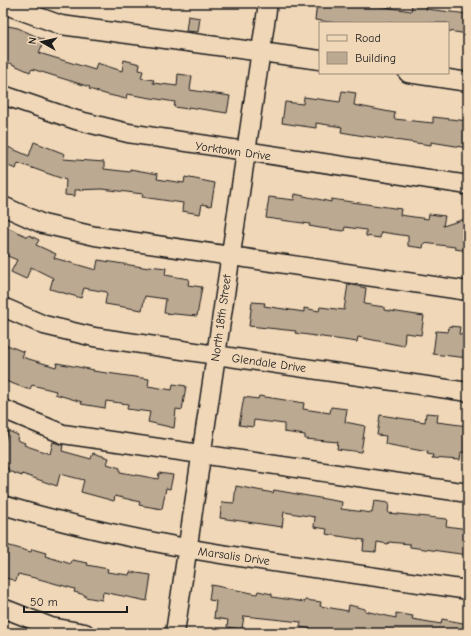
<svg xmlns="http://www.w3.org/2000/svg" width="471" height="636" font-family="'Comic Neue',sans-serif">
  <rect width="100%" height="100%" fill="#f0d7b8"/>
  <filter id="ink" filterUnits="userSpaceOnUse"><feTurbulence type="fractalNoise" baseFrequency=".025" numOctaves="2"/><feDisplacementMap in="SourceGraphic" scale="8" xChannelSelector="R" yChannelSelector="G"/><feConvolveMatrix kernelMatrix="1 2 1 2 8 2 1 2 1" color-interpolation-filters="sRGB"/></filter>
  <g filter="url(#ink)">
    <path fill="#bca992" stroke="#1c1c1c" d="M 317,3 L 349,3 L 364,5 L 365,3 L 380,3 L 379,6 L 411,11 L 412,4 L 427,6 L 426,9 L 468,14 L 468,34 L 448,31 L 448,23 L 337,23 L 315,20 Z
      M 188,16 L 200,18 L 198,32 L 186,31 Z
      M 3,25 L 18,28 L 44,40 L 39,53 L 95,70 L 97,63 L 122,71 L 124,60 L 140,64 L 139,70 L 143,71 L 141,78 L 154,80 L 153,83 L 177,86 L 178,74 L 192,76 L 190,90 L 230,96 L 227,113 L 188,107 L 188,109 L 174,107 L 175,102 L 127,94 L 126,99 L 105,94 L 89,89 L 90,87 L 32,69 L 30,72 L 3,60 Z
      M 342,91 L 356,93 L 354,105 L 395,113 L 394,119 L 433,123 L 433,117 L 468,121 L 468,148 L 431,142 L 431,145 L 358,135 L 341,132 L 342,127 L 316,123 L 316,128 L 282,123 L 285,102 L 303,104 L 304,97 L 340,102 Z
      M 34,142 L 65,154 L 63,159 L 104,162 L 104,169 L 130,172 L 130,169 L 158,174 L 157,179 L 184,183 L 185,177 L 215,183 L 211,206 L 202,204 L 200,214 L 182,211 L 183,203 L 142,197 L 143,194 L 102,189 L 75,190 L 75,196 L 65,195 L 66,180 L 18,163 L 16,169 L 3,164 L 3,145 L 29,156 Z
      M 295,194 L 331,202 L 331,199 L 401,209 L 400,215 L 428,219 L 429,214 L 445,216 L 443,226 L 468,218 L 468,251 L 455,249 L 455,247 L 424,243 L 423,248 L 408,246 L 408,236 L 381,232 L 380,238 L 366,236 L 366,230 L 345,227 L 344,231 L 320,228 L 309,226 L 310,224 L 266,218 L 269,197 L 294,200 Z
      M 3,225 L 28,237 L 29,235 L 39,240 L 36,245 L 56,254 L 54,258 L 96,270 L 98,260 L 149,268 L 149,266 L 166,268 L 165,275 L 189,279 L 188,285 L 202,287 L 197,316 L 164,313 L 166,299 L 145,296 L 142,310 L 105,304 L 107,292 L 84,288 L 81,298 L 50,289 L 53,278 L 31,267 L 26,279 L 11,272 L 17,260 L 3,254 Z
      M 348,284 L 366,288 L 364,304 L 384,307 L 384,310 L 424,316 L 421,335 L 405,333 L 404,346 L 358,337 L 357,342 L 295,333 L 296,331 L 249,326 L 252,302 L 265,303 L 264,306 L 304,312 L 304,308 L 319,311 L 320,307 L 344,310 Z
      M 449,326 L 460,327 L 459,334 L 468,335 L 468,358 L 433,354 L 436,331 L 448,332 Z
      M 7,345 L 24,352 L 22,357 L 56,367 L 57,363 L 94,370 L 93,371 L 149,379 L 148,386 L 172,390 L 173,384 L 186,386 L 182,410 L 176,409 L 174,428 L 148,422 L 150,412 L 127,409 L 128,404 L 106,401 L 105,408 L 81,404 L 82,402 L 55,394 L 56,391 L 32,385 L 30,389 L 27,389 L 3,380 L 3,355 Z
      M 259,396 L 304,403 L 303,409 L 330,413 L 331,407 L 347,409 L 345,422 L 365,426 L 361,452 L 337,449 L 338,442 L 305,439 L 305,435 L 284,432 L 284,424 L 254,420 L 253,427 L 239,425 L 244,397 L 258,399 Z
      M 426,413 L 438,414 L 437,422 L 468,426 L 468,453 L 461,452 L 460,460 L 432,458 L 433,455 L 427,454 L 428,452 L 385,444 L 386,436 L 377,435 L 380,415 L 425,422 Z
      M 8,431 L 18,435 L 17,440 L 25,443 L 24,445 L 50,454 L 53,442 L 63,445 L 62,451 L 91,459 L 93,453 L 109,458 L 107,464 L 120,468 L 120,472 L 158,479 L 159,473 L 173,475 L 170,489 L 166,488 L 162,509 L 139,505 L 140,502 L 115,496 L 114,501 L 81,492 L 84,480 L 60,474 L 57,486 L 22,474 L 22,476 L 8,471 L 9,469 L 3,467 L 3,447 Z
      M 236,486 L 273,493 L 274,490 L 342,502 L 341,509 L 372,513 L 374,501 L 389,503 L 388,513 L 447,519 L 446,526 L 468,529 L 468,555 L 410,547 L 410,544 L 389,542 L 388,544 L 377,542 L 376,552 L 363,551 L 364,540 L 326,534 L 327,529 L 314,527 L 315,517 L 284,512 L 282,527 L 220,518 L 222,502 L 234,503 Z
      M 3,544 L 31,552 L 32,549 L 46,553 L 45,556 L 71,564 L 72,560 L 88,563 L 87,565 L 108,569 L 107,572 L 129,575 L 130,572 L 151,575 L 147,601 L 103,592 L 102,600 L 85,597 L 85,595 L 74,592 L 75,589 L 39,579 L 18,574 L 16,581 L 3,577 Z
      M 211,585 L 257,594 L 258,591 L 272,594 L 272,597 L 305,602 L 305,600 L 321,602 L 320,606 L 348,611 L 349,605 L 365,609 L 365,611 L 396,618 L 396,613 L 413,616 L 412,619 L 441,624 L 442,619 L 468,624 L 468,633 L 312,633 L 311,629 L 300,627 L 301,622 L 244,616 L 242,629 L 227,627 L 228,620 L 214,618 L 216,601 L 209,600 Z"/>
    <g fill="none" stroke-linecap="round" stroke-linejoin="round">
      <g stroke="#1c1c1c" stroke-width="21">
        <path id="minor" d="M 3,4 L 61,25 L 320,60
          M 408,73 L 468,82
          M 3,95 L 76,120 L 128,133 L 468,185
          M 3,206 L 43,224 L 95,236 L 468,291
          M 3,307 L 44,325 L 94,337 L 468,392
          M 3,409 L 63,434 L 468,493
          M 3,505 C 154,551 312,567 468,590
          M 3,608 L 51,627 L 85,633
          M 175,633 L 268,3"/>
      </g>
      <use href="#minor" stroke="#f0d7b8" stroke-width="18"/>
    </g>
  </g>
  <g text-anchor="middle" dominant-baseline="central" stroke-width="3.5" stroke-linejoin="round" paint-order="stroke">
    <g font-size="12" fill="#1c1c1c" stroke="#f0d7b8">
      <text transform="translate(233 151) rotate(8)">Yorktown Drive</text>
      <text transform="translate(221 318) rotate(-82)">North 18th Street</text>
      <text transform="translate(269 363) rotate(8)">Glendale Drive</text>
      <text transform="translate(234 556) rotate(8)">Marsalis Drive</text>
    </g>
  </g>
  <rect width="471" height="636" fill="none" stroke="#f0d7b8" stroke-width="16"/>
  <rect x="8" y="8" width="455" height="620" fill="none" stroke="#1c1c1c" stroke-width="1.5" filter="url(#ink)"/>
  <rect x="319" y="22" width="130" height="52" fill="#f0d7b8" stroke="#9b8c7a"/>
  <rect x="327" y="35" width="20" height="6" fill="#f0d7b8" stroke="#9b8c7a"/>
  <text x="355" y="42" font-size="12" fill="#1c1c1c">Road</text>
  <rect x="327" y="52" width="20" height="12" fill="#bca992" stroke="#9b8c7a"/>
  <text x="355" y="62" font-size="12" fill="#1c1c1c">Building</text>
  <g transform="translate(42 42) rotate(278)" stroke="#f0d7b8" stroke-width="3" paint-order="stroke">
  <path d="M0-3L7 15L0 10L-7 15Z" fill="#1c1c1c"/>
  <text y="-6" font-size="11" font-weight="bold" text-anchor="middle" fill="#1c1c1c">N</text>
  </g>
  <path d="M24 606v6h103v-6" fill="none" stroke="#1c1c1c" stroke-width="2"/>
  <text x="30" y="606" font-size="12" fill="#1c1c1c" stroke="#f0d7b8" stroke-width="3" paint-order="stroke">50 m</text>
</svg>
